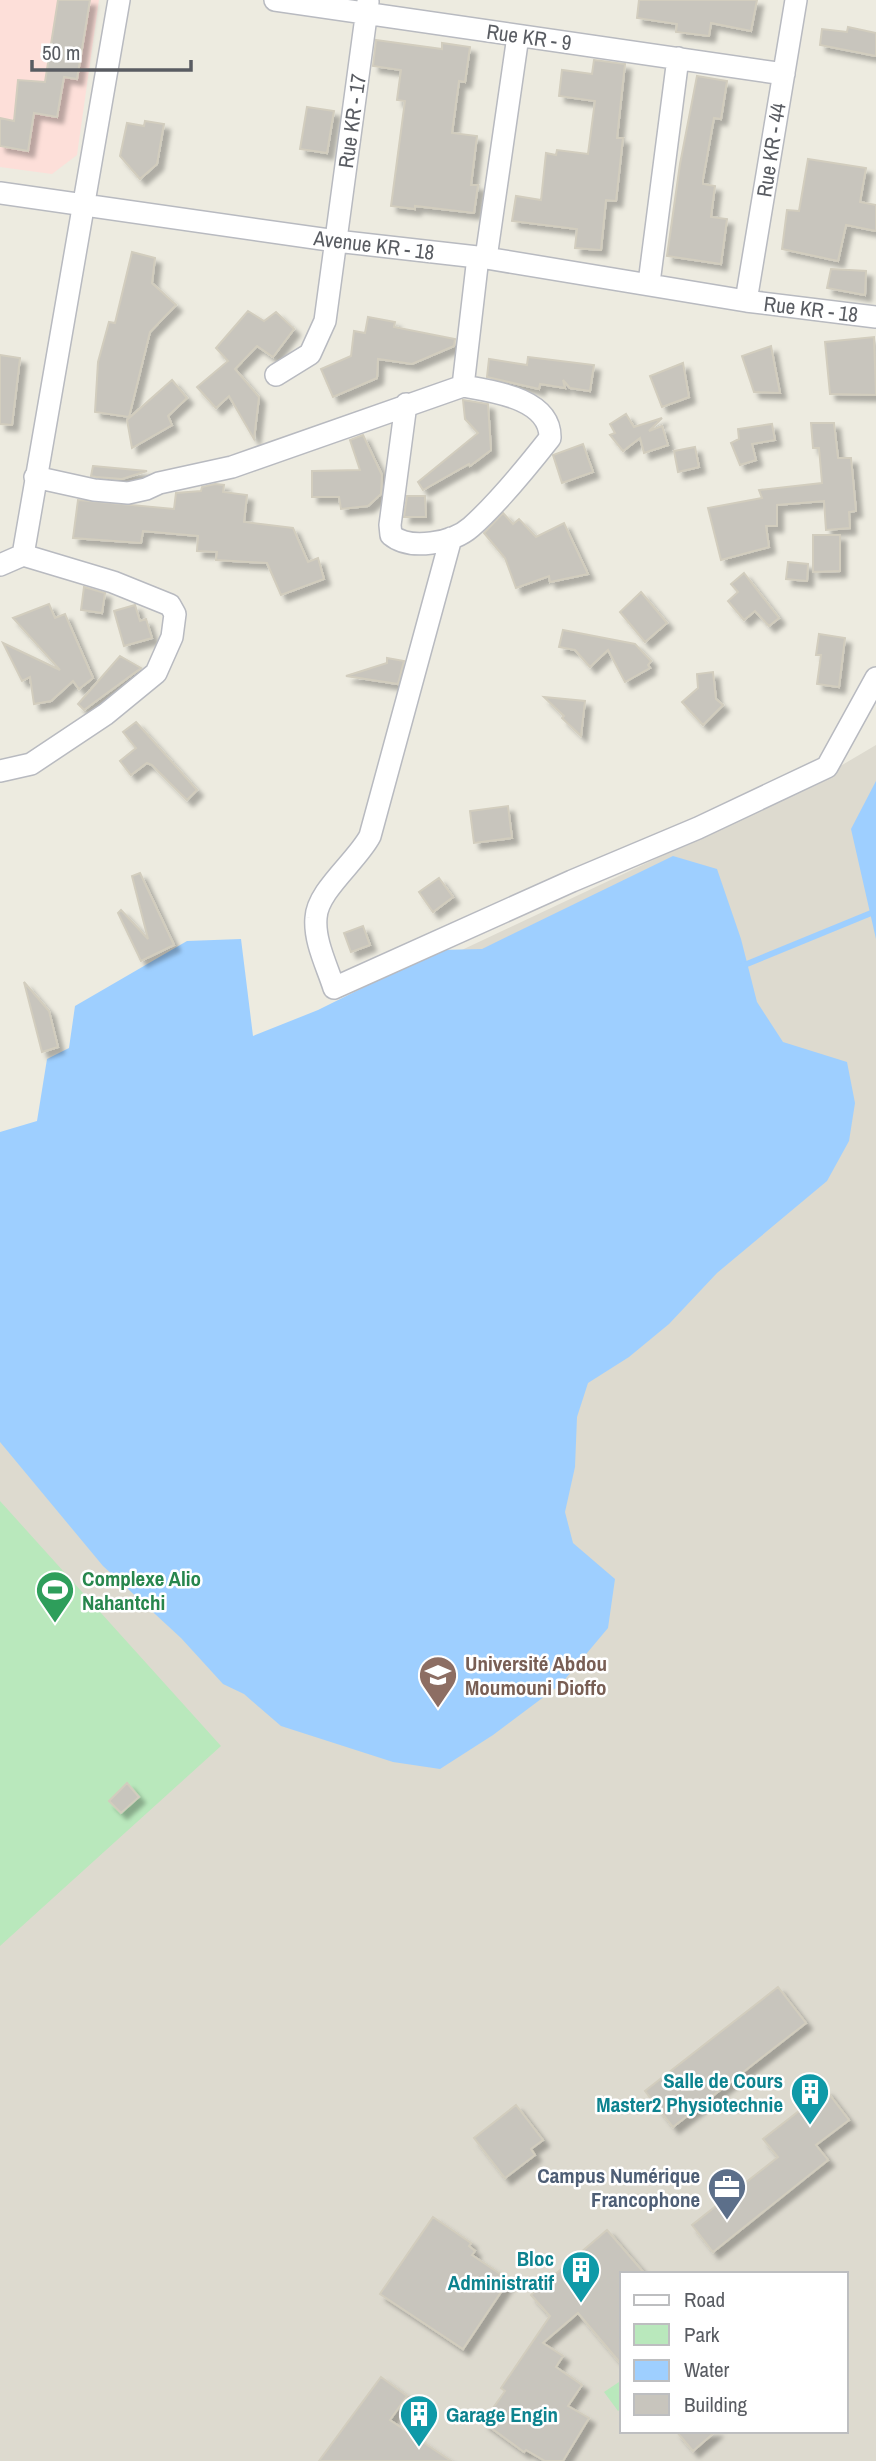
<svg xmlns="http://www.w3.org/2000/svg" width="876" height="2461" font-family="'Archivo Narrow',sans-serif">
  <defs>
    <filter id="shadow"><feDropShadow dx="6" dy="6" stdDeviation="2" flood-color="#0004"/></filter>
  </defs>
  <rect width="100%" height="100%" fill="#edebe0"/>
  <path fill="#dddacf" fill-rule="evenodd" d="M 876,745 L 876,2461 L 0,2461 L 0,1145 L 114,1114 L 793,794 ZM 622,2274 L 846,2274 L 846,2431 L 622,2431 Z"/>
  <path fill="#fddfd9" d="M 0,0 L 99,0 L 77,155 L 52,174 L 0,167 Z"/>
  <path fill="#b9e8bc" d="M 0,1501 L 221,1746 L 0,1946 Z
    M 622,2380 L 622,2408 L 618,2411 L 604,2392 Z"/>
  <path fill="#9ecfff" d="M 876,781 L 876,939 L 851,829 Z
    M 673,856 L 717,869 L 741,939 L 757,1002 L 783,1042 L 847,1062 L 855,1103 L 849,1141 L 827,1181 L 717,1273 L 669,1324 L 629,1357 L 588,1383 L 577,1417 L 575,1467 L 565,1512 L 573,1543 L 615,1579 L 608,1628 L 561,1684 L 493,1735 L 440,1769 L 393,1762 L 281,1726 L 244,1694 L 223,1684 L 181,1638 L 103,1566 L 0,1442 L 0,1132 L 37,1121 L 47,1059 L 69,1048 L 75,1006 L 187,941 L 241,939 L 253,1036 L 318,1010 L 439,950 L 482,949 Z"/>
  <g fill="none" stroke-linecap="round" stroke-linejoin="round">
    <path stroke="#9ecfff" stroke-width="6" d="M 742,966 L 876,911"/>
  </g>
  <path fill="#c8c5bd" stroke="#d2cdbe" stroke-width="2" filter="url(#shadow)" d="M 58,0 L 90,0 L 77,79 L 64,77 L 57,117 L 34,113 L 28,151 L 0,146 L 0,118 L 14,121 L 18,80 L 45,82 Z
    M 639,0 L 757,0 L 751,31 L 711,23 L 709,36 L 676,32 L 677,24 L 637,18 Z
    M 848,27 L 876,33 L 876,56 L 820,45 L 822,29 L 847,32 Z
    M 376,40 L 442,49 L 442,43 L 470,47 L 465,82 L 459,81 L 452,133 L 477,136 L 471,185 L 478,185 L 474,213 L 415,206 L 415,209 L 391,206 L 405,101 L 397,100 L 401,70 L 373,66 Z
    M 594,60 L 625,64 L 617,138 L 623,138 L 616,201 L 606,200 L 601,250 L 575,248 L 577,229 L 512,221 L 516,196 L 541,200 L 546,153 L 556,155 L 557,150 L 588,154 L 595,101 L 559,96 L 562,70 L 592,74 Z
    M 697,76 L 727,81 L 721,119 L 714,118 L 703,179 L 703,184 L 715,186 L 711,217 L 727,219 L 721,264 L 667,256 L 680,164 Z
    M 307,107 L 334,111 L 327,153 L 300,149 Z
    M 145,121 L 164,124 L 157,164 L 140,179 L 120,156 L 127,123 L 144,126 Z
    M 808,159 L 866,168 L 860,202 L 876,205 L 876,231 L 846,225 L 838,261 L 782,249 L 787,210 L 799,211 Z
    M 132,252 L 155,258 L 152,283 L 176,305 L 150,332 L 129,417 L 95,412 L 98,362 L 109,322 L 115,323 Z
    M 831,269 L 866,271 L 865,295 L 827,288 Z
    M 248,311 L 264,321 L 276,312 L 294,329 L 273,357 L 257,346 L 235,369 L 259,397 L 254,439 L 229,396 L 216,408 L 197,387 L 228,361 L 216,348 Z
    M 368,317 L 395,322 L 394,327 L 455,339 L 454,346 L 412,364 L 378,359 L 377,378 L 333,397 L 321,369 L 351,356 L 354,331 L 365,333 Z
    M 874,337 L 876,395 L 830,394 L 825,342 Z
    M 771,346 L 780,393 L 754,392 L 742,356 Z
    M 0,355 L 20,358 L 12,425 L 0,424 Z
    M 528,357 L 594,365 L 590,391 L 570,388 L 563,380 L 565,388 L 540,384 L 539,389 L 487,377 L 489,359 L 527,365 Z
    M 683,363 L 689,397 L 662,407 L 650,376 Z
    M 172,380 L 187,398 L 168,416 L 172,425 L 132,448 L 127,420 Z
    M 463,400 L 488,404 L 491,450 L 470,466 L 469,464 L 423,490 L 418,482 L 478,433 L 465,419 Z
    M 626,414 L 634,427 L 662,418 L 649,431 L 662,426 L 668,445 L 644,453 L 640,438 L 623,451 L 610,435 L 615,433 L 610,424 Z
    M 811,423 L 834,423 L 838,458 L 851,458 L 856,511 L 849,512 L 850,528 L 826,530 L 824,501 L 777,505 L 777,526 L 766,526 L 769,547 L 721,560 L 708,508 L 762,498 L 759,490 L 822,483 L 819,448 L 813,448 Z
    M 772,424 L 775,440 L 752,444 L 756,460 L 740,465 L 731,443 L 739,439 L 738,429 Z
    M 363,435 L 382,475 L 381,494 L 368,506 L 341,509 L 339,497 L 312,497 L 312,471 L 360,470 L 350,440 Z
    M 583,444 L 593,472 L 562,483 L 553,455 Z
    M 695,447 L 699,467 L 678,472 L 674,451 Z
    M 93,466 L 147,471 L 122,479 L 96,477 L 91,476 Z
    M 215,484 L 224,485 L 223,492 L 247,495 L 244,522 L 293,528 L 308,562 L 318,558 L 324,579 L 281,595 L 267,563 L 216,560 L 217,552 L 197,551 L 198,536 L 143,531 L 141,543 L 73,538 L 78,500 L 174,509 L 176,493 L 201,491 L 202,487 Z
    M 407,496 L 425,496 L 426,517 L 404,517 Z
    M 503,513 L 513,524 L 519,519 L 536,537 L 564,523 L 588,574 L 550,582 L 549,576 L 516,588 L 505,558 L 484,533 Z
    M 813,535 L 840,535 L 840,571 L 813,572 Z
    M 788,562 L 808,564 L 807,581 L 786,579 Z
    M 744,573 L 779,618 L 769,626 L 755,611 L 744,620 L 728,601 L 738,592 L 731,584 Z
    M 84,587 L 105,593 L 102,613 L 81,610 Z
    M 641,592 L 667,623 L 645,642 L 620,612 Z
    M 49,604 L 55,618 L 65,614 L 93,678 L 79,689 L 73,681 L 51,701 L 34,704 L 30,677 L 22,681 L 3,643 L 60,670 L 13,618 Z
    M 135,605 L 140,621 L 146,619 L 152,638 L 124,646 L 114,611 Z
    M 563,630 L 635,644 L 651,661 L 648,665 L 650,668 L 625,682 L 608,650 L 590,667 L 575,650 L 559,647 Z
    M 819,634 L 845,638 L 839,687 L 817,684 L 821,655 L 816,655 Z
    M 120,656 L 141,668 L 84,710 L 78,704 Z
    M 387,658 L 404,661 L 398,684 L 346,676 L 387,663 Z
    M 713,672 L 716,699 L 723,705 L 703,725 L 682,702 L 698,688 L 697,674 Z
    M 544,697 L 585,701 L 581,736 L 562,718 L 564,716 Z
    M 136,722 L 197,790 L 187,800 L 152,765 L 147,763 L 131,775 L 120,761 L 136,748 L 123,732 Z
    M 508,806 L 512,838 L 474,843 L 470,811 Z
    M 140,873 L 174,945 L 141,961 L 118,913 L 121,910 L 148,939 L 132,876 Z
    M 439,878 L 453,897 L 433,912 L 419,892 Z
    M 363,926 L 370,945 L 351,952 L 344,933 Z
    M 24,982 L 49,1011 L 58,1047 L 42,1052 Z
    M 127,1783 L 139,1797 L 121,1813 L 109,1801 Z
    M 778,1987 L 806,2023 L 673,2127 L 645,2091 Z
    M 826,2090 L 849,2120 L 816,2145 L 828,2160 L 713,2252 L 692,2225 L 778,2157 L 763,2139 Z
    M 516,2105 L 543,2140 L 531,2149 L 535,2155 L 505,2178 L 474,2138 Z
    M 433,2217 L 471,2243 L 469,2246 L 475,2251 L 472,2255 L 509,2280 L 463,2349 L 380,2294 Z
    M 607,2230 L 645,2274 L 622,2274 L 622,2365 L 578,2313 L 543,2343 L 563,2356 L 556,2367 L 582,2385 L 568,2406 L 589,2418 L 563,2461 L 545,2461 L 526,2450 L 524,2452 L 483,2422 L 505,2391 L 501,2388 L 550,2316 L 531,2295 Z
    M 381,2377 L 407,2396 L 390,2420 L 451,2461 L 319,2461 Z
    M 676,2431 L 716,2431 L 693,2451 Z"/>
  <g fill="none" stroke-linecap="round" stroke-linejoin="round">
    <g stroke="#b8bac0" stroke-width="24">
      <path id="minor" d="M 275,0 L 784,74
        M 0,193 L 336,241 L 486,258 L 746,301 L 876,317
        M 486,258 L 518,36
        M 649,283 L 678,58
        M 746,301 L 796,0
        M 276,375 L 310,354 L 325,321 L 368,2
        M 406,404 L 390,525 L 391,535 C 410,551 453,543 471,527 C 498,503 528,466 550,438 C 551,398 491,391 463,386
        M 35,477 L 94,490 L 128,493 L 146,489 L 159,483 L 232,467 L 463,386 L 478,257
        M 451,538 L 370,836 C 357,861 317,891 316,918 C 314,941 327,966 334,988 L 572,881 L 698,828 L 827,767 L 876,678
        M 23,555 L 119,0
        M 0,565 L 23,555 L 113,582 L 170,605 L 175,614 L 172,637 L 156,673 L 106,714 L 31,764 L 0,771"/>
    </g>
    <use href="#minor" stroke="#fff" stroke-width="21"/>
  </g>
  <defs>
    <g id="stadium-pin" transform="scale(2.0125)"><path d="M0 17L-7.5 6A9.5 9.5 0 1 1 7.5 6Z" fill="#2e9e5b" stroke="#fff"/><path d="M0-5a6.5 5 0 1 0 0 10a6.5 5 0 1 0 0-10ZM-3.5-1.8h7v3.6h-7Z" fill="#fff"/></g>
    <g id="university-pin" transform="scale(2.0125)"><path d="M0 17L-7.5 6A9.5 9.5 0 1 1 7.5 6Z" fill="#8d6e63" stroke="#fff"/><path d="M0-5L7-2L0 1L-7-2ZM-4 1L0 2.5L4 1V4Q0 6-4 4Z" fill="#fff"/></g>
    <g id="building-pin" transform="scale(2.0125)"><path d="M0 17L-7.5 6A9.5 9.5 0 1 1 7.5 6Z" fill="#0f9aa8" stroke="#fff"/><path d="M-4-6H4V6H1V3H-1V6H-4ZM-2.5-4.3h1.7v1.8h-1.7ZM.8-4.3h1.7v1.8H.8ZM-2.5-1h1.7V.8h-1.7ZM.8-1h1.7V.8H.8Z" fill="#fff"/></g>
    <g id="office-pin" transform="scale(2.0125)"><path d="M0 17L-7.5 6A9.5 9.5 0 1 1 7.5 6Z" fill="#5c6f8a" stroke="#fff"/><path d="M-6-3h4V-5.5h4V-3h4V5H-6ZM-1-4.5V-3h2v-1.5ZM-6 0V1H6V0Z" fill="#fff"/></g>
  </defs>
  <g fill-rule="evenodd">
    <use href="#stadium-pin" x="55" y="1590"/>
    <use href="#university-pin" x="438" y="1675"/>
    <use href="#building-pin" x="810" y="2092"/>
    <use href="#office-pin" x="727" y="2187"/>
    <use href="#building-pin" x="581" y="2270"/>
    <use href="#building-pin" x="419" y="2414"/>
  </g>
  <g text-anchor="middle" dominant-baseline="central" stroke-width="5" stroke-linejoin="round" paint-order="stroke">
    <g font-size="21" fill="#595c62" stroke="#fff">
      <text transform="translate(529 37) rotate(8)">Rue KR - 9</text>
      <text transform="translate(352 121) rotate(-82)">Rue KR - 17</text>
      <text transform="translate(771 150) rotate(-81)">Rue KR - 44</text>
      <text transform="translate(374 245) rotate(7)">Avenue KR - 18</text>
      <text transform="translate(811 309) rotate(7)">Rue KR - 18</text>
    </g>
    <g font-size="21" font-weight="bold" fill="#27864d" stroke="#fff" text-anchor="start">
      <text x="82" y="1578">Complexe Alio<tspan x="82" dy="24">Nahantchi</tspan></text>
    </g>
    <g font-size="21" font-weight="bold" fill="#785e54" stroke="#fff" text-anchor="start">
      <text x="465" y="1663">Université Abdou<tspan x="465" dy="24">Moumouni Dioffo</tspan></text>
    </g>
    <g font-size="21" font-weight="bold" fill="#0d838f" stroke="#fff" text-anchor="end">
      <text x="783" y="2080">Salle de Cours<tspan x="783" dy="24">Master2 Physiotechnie</tspan></text>
      <text x="554" y="2258">Bloc<tspan x="554" dy="24">Administratif</tspan></text>
      <text x="446" y="2414" text-anchor="start">Garage Engin</text>
    </g>
    <g font-size="21" font-weight="bold" fill="#4e5e75" stroke="#fff" text-anchor="end">
      <text x="700" y="2175">Campus Numérique<tspan x="700" dy="24">Francophone</tspan></text>
    </g>
  </g>
  <rect x="620" y="2272" width="228" height="161" fill="#ffffff" stroke="#bdbec0" stroke-width="2"/>
  <rect x="634" y="2295" width="35" height="10" fill="#ffffff" stroke="#bdbec0" stroke-width="2"/>
  <text x="684" y="2307" font-size="21" fill="#595c62">Road</text>
  <rect x="634" y="2324" width="35" height="21" fill="#b9e8bc" stroke="#bdbec0" stroke-width="2"/>
  <text x="684" y="2342" font-size="21" fill="#595c62">Park</text>
  <rect x="634" y="2360" width="35" height="21" fill="#9ecfff" stroke="#bdbec0" stroke-width="2"/>
  <text x="684" y="2377" font-size="21" fill="#595c62">Water</text>
  <rect x="634" y="2394" width="35" height="21" fill="#c8c5bd" stroke="#bdbec0" stroke-width="2"/>
  <text x="684" y="2412" font-size="21" fill="#595c62">Building</text>
  <path d="M32 60v10h159v-10" fill="none" stroke="#595c62" stroke-width="3.5"/>
  <text x="42" y="60" font-size="21" fill="#595c62" stroke="#ffffff" stroke-width="5" paint-order="stroke">50 m</text>
</svg>
